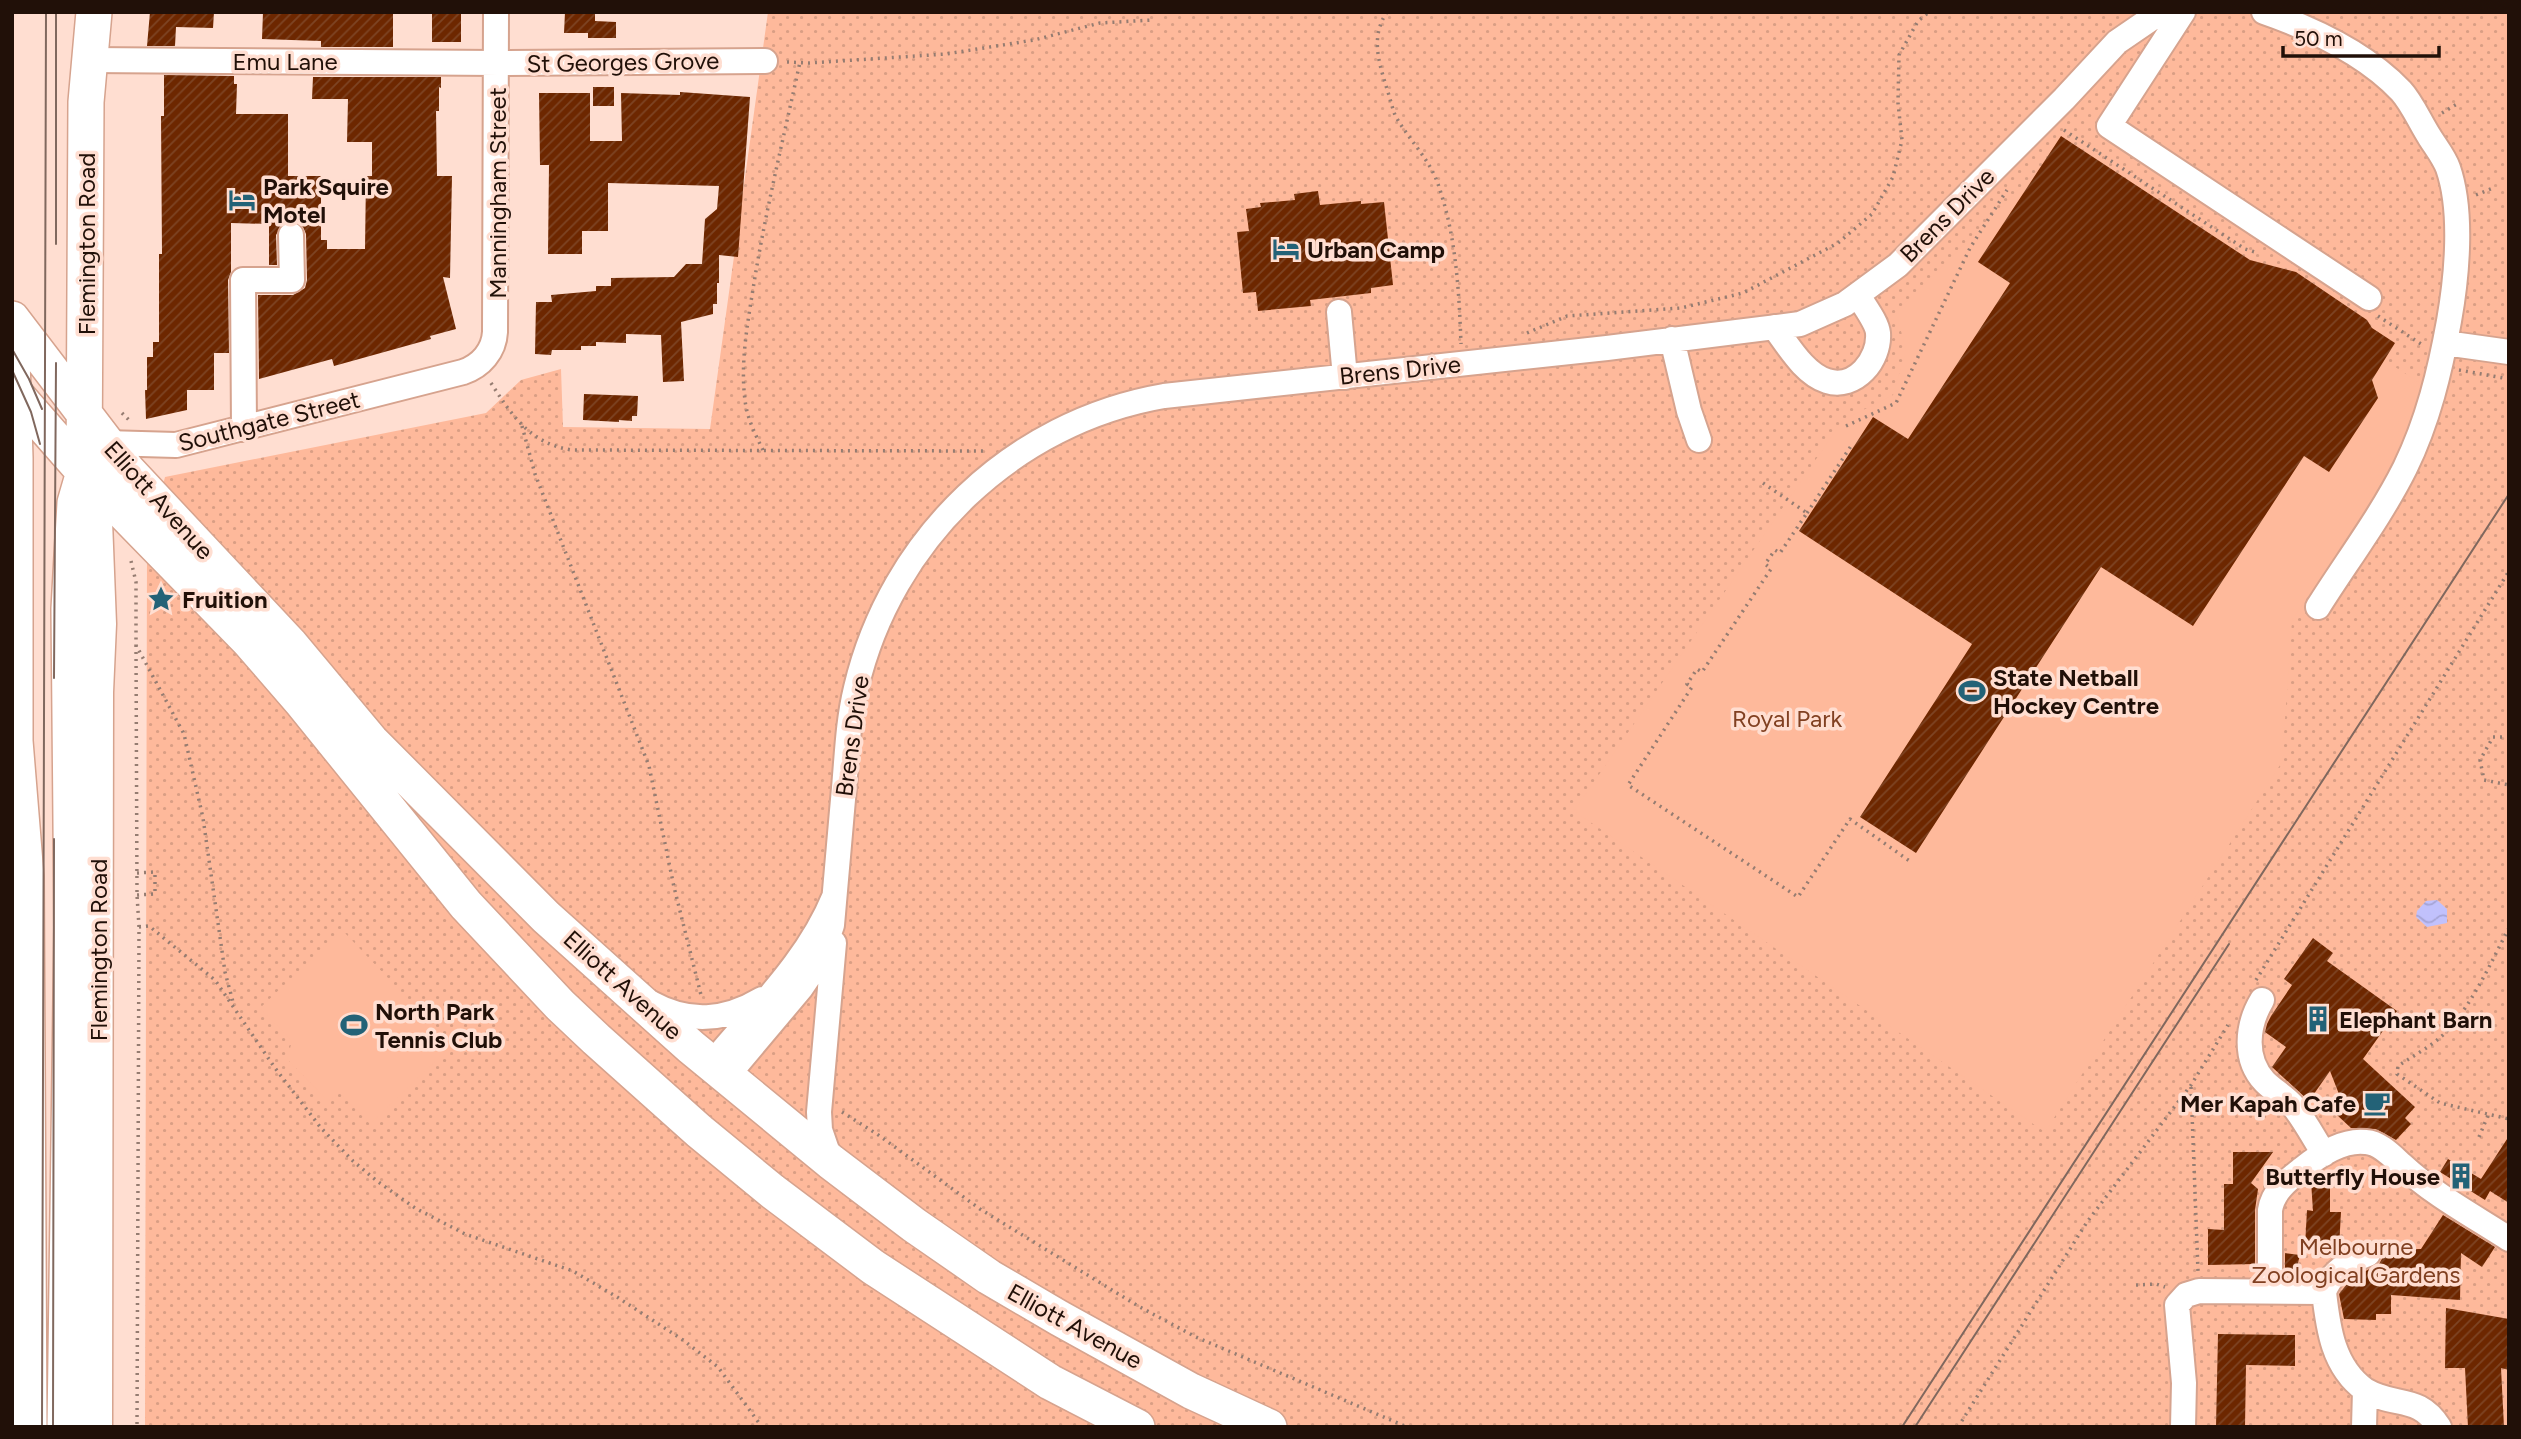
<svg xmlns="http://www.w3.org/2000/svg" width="2521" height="1439" font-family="Figtree,sans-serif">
  <defs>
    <pattern id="park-dots" width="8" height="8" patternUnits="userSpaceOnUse" patternTransform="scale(1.75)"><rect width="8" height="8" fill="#feb99b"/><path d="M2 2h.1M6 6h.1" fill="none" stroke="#d99e84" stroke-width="1.8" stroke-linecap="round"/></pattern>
    <pattern id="water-waves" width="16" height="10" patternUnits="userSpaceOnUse" patternTransform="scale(1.75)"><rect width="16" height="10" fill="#c1c1fc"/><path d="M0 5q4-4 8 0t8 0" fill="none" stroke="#a6a5d6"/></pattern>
    <pattern id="building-hatch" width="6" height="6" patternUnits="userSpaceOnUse" patternTransform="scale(1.75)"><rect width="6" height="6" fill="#6d2700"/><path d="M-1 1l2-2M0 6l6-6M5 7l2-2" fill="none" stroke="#7d4424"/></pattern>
  </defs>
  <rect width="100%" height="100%" fill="#ffded1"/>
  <path fill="url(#park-dots)" d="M 768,12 L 2509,12 L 2509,1427 L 145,1427 L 147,549 L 165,477 L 486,413 L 521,380 L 561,369 L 563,427 L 710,429 Z"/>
  <path fill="#feb99b" d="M 2060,149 L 2429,389 L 2393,473 L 2292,620 L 2282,762 L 2045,1132 L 1574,811 L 1843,420 L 1893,395 L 1906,350 L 1896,312 Z
    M 342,930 L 452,1045 L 370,1124 L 340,1093 L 328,1101 L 287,1059 L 292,1041 L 260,1008 Z"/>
  <path fill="url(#water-waves)" d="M 2437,900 L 2447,909 L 2447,923 L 2427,927 L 2416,917 L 2417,911 L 2426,901 Z"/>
  <path fill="url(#building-hatch)" d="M 150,12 L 214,12 L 213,28 L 176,27 L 175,46 L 147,46 Z
    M 263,12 L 393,12 L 393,47 L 321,47 L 321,41 L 262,39 Z
    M 432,12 L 461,12 L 461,42 L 432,42 Z
    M 565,12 L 595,12 L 595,21 L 616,22 L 616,38 L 588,38 L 588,33 L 564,33 Z
    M 164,75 L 234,76 L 234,84 L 237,84 L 236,114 L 288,114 L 288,176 L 321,176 L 321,240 L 327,240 L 327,249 L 365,249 L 366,176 L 372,176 L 372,142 L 347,142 L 348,99 L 312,99 L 313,77 L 441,77 L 441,88 L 439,87 L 439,111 L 436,111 L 437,176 L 452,176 L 450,278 L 443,277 L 456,329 L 430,336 L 431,339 L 334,366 L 332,359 L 259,379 L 258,295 L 293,295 L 305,288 L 307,280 L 306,234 L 303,227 L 298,222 L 290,220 L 283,223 L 276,235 L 277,265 L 269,265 L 269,224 L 231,223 L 231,272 L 228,280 L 229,353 L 214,353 L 214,390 L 187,390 L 187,410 L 146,419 L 145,390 L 147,390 L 147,357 L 153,357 L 153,342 L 159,342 L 159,254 L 162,254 L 161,116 L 164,116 Z
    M 593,87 L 614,87 L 614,106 L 593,106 Z
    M 680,92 L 750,97 L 738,257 L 719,255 L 719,283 L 717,283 L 717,304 L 713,304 L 713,314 L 681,322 L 684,381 L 663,382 L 661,335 L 626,334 L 626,343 L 596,342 L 596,346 L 581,346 L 581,350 L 552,350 L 551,355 L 535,354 L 536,302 L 552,302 L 551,295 L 596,291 L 596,286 L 611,286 L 611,278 L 674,277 L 686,264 L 702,264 L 705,219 L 717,209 L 719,186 L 608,183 L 608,231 L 582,231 L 582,254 L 548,254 L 549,165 L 540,165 L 539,93 L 590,93 L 590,141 L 622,141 L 621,93 L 680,95 Z
    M 2061,136 L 2250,260 L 2296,272 L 2367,320 L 2372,328 L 2395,343 L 2372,380 L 2378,398 L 2329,472 L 2304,456 L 2193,626 L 2101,567 L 1916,853 L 1860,817 L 1972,644 L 1799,531 L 1873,417 L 1908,439 L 2010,283 L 1978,262 Z
    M 1318,191 L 1320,205 L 1361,201 L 1361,204 L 1384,202 L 1393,285 L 1371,288 L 1371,293 L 1310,300 L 1311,306 L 1258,311 L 1256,292 L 1243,293 L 1237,232 L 1249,231 L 1246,209 L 1261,207 L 1260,203 L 1295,200 L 1294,194 Z
    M 584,394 L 638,396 L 637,416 L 632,416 L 632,421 L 619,420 L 619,422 L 583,420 Z
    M 2313,938 L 2333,953 L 2327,961 L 2397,1011 L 2363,1059 L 2415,1107 L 2405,1118 L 2411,1124 L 2396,1140 L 2376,1129 L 2351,1128 L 2337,1115 L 2344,1107 L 2330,1071 L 2309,1101 L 2272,1067 L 2286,1047 L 2265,1032 L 2267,1024 L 2271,1016 L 2292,985 L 2284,979 Z
    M 2509,1136 L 2509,1203 L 2490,1191 L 2485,1200 L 2440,1172 L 2448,1159 L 2481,1179 Z
    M 2233,1152 L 2273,1152 L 2251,1183 L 2258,1189 L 2255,1210 L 2255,1264 L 2208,1265 L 2208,1229 L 2224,1230 L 2224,1184 L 2233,1184 Z
    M 2330,1174 L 2330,1212 L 2341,1212 L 2339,1248 L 2305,1246 L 2307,1210 L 2313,1211 L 2311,1181 L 2319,1175 Z
    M 2443,1215 L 2495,1247 L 2482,1267 L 2461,1253 L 2460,1300 L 2391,1295 L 2391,1314 L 2376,1314 L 2376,1320 L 2344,1319 L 2339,1294 L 2347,1284 L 2358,1284 L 2358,1275 L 2379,1264 L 2383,1257 L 2382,1250 L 2421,1249 Z
    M 2285,1253 L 2300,1255 L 2295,1275 L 2285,1274 Z
    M 2446,1308 L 2509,1319 L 2509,1370 L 2501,1368 L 2504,1427 L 2468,1427 L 2465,1368 L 2445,1368 Z
    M 2218,1334 L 2295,1335 L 2295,1366 L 2246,1365 L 2245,1427 L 2216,1427 Z"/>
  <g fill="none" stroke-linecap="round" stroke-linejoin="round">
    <g stroke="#d6a38e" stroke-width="28">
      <path id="minor" d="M 2183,12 L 2109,126 L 2369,298
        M 2264,12 C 2313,29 2365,53 2401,91 C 2412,103 2420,122 2429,136 C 2435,146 2444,157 2448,168 C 2463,211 2457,276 2449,321 C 2440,371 2428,421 2405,468 C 2381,516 2347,561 2318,607
        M 89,60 L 497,63 L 765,61
        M 1339,312 L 1345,377
        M 1774,327 C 1788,345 1804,374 1827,381 C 1855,390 1880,360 1878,333 C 1877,322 1864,306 1858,295
        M 1672,339 L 1689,411 L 1699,440
        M 2445,343 L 2509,352
        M 244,429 L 243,280 L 292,280 L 291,235
        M 106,443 L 176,445 L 463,372 C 481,366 494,351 495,332 L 496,12
        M 834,897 C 810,956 764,1002 723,1050 L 720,1057 L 719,1071 L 738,1063 L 801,988 L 820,960 L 832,925 C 836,879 840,833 844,788 C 847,754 848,721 856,688 C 891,539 1013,422 1164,396 L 1607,348 L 1800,324 L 1845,304 L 1898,265 L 2064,99 L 2117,42 L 2155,16 L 2175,12
        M 2262,1000 C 2247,1025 2243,1059 2265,1082 C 2274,1091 2286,1097 2294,1107 C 2305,1121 2314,1138 2324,1154
        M 651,1003 C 689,1024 725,1021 762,999
        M 831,1162 L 820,1130 L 819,1112 L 834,943
        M 2270,1290 L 2270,1210 C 2273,1191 2288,1180 2302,1169 C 2319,1155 2343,1139 2366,1142 C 2380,1143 2392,1156 2402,1165 C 2434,1195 2472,1215 2509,1239
        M 2324,1292 C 2331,1272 2349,1261 2368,1254
        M 2365,1390 C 2395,1408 2418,1394 2439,1427
        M 2183,1427 L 2184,1383 L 2177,1305 L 2186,1295 L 2199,1291 L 2324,1292 C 2328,1328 2333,1367 2365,1390 L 2364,1427"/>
    </g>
    <g stroke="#d6a38e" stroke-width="33">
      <path id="major" d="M 84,476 L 97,521 L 101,624 L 98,692 L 97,1427"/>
    </g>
    <g stroke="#d6a38e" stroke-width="38">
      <path id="highway" d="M 12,319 L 128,471 L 290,644 L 371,741 L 546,917 L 691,1047 L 831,1162 L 914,1225 L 989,1277 L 1059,1318 L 1191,1391 L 1269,1427
        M 12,358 L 15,458 L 15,741 L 26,876 L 29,1427
        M 12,390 L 84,472 L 249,641 L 301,701 L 466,905 L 560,1005 L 596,1039 L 699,1131 L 772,1191 L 873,1267 L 1050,1382 L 1137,1427
        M 65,1427 L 72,927 L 69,609 L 75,503 L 84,472 L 86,102 L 94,12"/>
    </g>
    <path stroke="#957c71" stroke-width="3.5" stroke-dasharray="2 5" stroke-linecap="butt" d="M 1387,12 C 1370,37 1379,63 1387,89 C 1390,98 1392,107 1395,115 C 1408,139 1429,158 1438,184 C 1456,235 1459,290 1461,344
      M 787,62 L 809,63 L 946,54 L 1034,40 L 1100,23 L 1152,20
      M 2442,113 L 2457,104
      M 2064,130 L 2245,249 L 2258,253
      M 2476,195 L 2493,188
      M 2378,316 L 2421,344
      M 1527,333 L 1567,316 L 1681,308 L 1743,293 L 1838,243 L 1872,214 L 1893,177 L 1902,140 L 1898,103 L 1899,55 L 1918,21 L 1929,12
      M 2459,370 L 2509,379
      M 491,383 C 512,416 531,444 572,450 L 987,451
      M 122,413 L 130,421
      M 522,426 L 535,474 L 649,766 L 674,887 L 701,995
      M 1846,426 L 1896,403 L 1970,248 L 2007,190
      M 763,450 C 755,434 747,418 745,400 C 740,362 748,321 754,283 C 766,209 784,136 800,62
      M 1763,483 L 1807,513 L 1780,553 L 1775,550 L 1765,564 L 1771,569 L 1702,672 L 1697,669 L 1687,684 L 1692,687 L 1628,785 L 1798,897 L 1850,819 L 1911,862
      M 1807,513 L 1851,446
      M 131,561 L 136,582 L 136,645 L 184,734 L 203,818 L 225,972 L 233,1002
      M 136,645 L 137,895 L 139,927 L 137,1427
      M 2509,737 L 2493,737 L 2480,760 L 2484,780 L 2509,785
      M 137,873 L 155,872 L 155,894 L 137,895
      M 139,927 L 149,926 L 215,980 L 275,1068 L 321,1128 L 353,1161 L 377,1181 L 415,1208 L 465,1234 L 573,1271 L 617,1297 L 683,1340 L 718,1367 L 762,1427
      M 2509,928 C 2491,962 2471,1008 2443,1035 C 2430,1047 2413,1056 2398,1066 L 2397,1074 L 2440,1103 L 2509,1119
      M 2256,980 L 2509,571
      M 2191,1087 L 2198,1271
      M 842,1112 L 877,1134 L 980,1209 L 1138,1306 L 1196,1337 L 1407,1427
      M 2479,1137 L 2489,1113
      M 2136,1285 L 2156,1284 L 2165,1287
      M 1958,1427 L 2087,1222 L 2191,1085 L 2228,1025"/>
    <use href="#minor" stroke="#fff" stroke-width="24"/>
    <use href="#major" stroke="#fff" stroke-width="30"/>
    <use href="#highway" stroke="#fff" stroke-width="35"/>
    <path stroke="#80685e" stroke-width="2" d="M 56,12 L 56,244
      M 12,349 L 29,379 L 42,409
      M 12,370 L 31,412 L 40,444
      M 54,678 L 56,363
      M 42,1427 L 46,12
      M 53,1427 L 54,839
      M 1902,1427 L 2509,494
      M 1915,1427 L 2229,944"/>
  </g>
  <defs>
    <g id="hotel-bare" transform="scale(2.1)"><path d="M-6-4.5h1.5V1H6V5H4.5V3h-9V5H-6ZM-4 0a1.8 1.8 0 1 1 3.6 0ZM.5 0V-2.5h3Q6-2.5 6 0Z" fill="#236277" stroke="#ffded1" stroke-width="2.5" paint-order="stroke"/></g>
    <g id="sight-bare" transform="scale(2.1)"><path d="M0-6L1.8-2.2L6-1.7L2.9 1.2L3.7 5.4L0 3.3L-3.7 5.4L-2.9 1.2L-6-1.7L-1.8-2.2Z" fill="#236277" stroke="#ffded1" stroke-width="2.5" paint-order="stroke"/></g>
    <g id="stadium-bare" transform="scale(2.1)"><path d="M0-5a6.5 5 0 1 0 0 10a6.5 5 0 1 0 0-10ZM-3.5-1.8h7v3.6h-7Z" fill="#236277" stroke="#ffded1" stroke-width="2.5" paint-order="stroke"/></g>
    <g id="building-bare" transform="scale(2.1)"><path d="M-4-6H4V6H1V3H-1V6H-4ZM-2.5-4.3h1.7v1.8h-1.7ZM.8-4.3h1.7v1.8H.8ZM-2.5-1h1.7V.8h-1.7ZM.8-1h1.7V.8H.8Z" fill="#236277" stroke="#ffded1" stroke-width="2.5" paint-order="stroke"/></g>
    <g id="cafe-bare" transform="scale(2.1)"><path d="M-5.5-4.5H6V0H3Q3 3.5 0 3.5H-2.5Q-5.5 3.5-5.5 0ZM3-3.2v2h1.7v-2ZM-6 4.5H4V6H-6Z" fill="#236277" stroke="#ffded1" stroke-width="2.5" paint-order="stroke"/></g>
  </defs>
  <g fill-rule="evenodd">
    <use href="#hotel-bare" x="242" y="200"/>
    <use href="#hotel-bare" x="1286" y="249"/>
    <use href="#sight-bare" x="161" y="599"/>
    <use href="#stadium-bare" x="1972" y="691"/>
    <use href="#building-bare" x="2318" y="1019"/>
    <use href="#stadium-bare" x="354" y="1025"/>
    <use href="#cafe-bare" x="2377" y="1103"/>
    <use href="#building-bare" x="2461" y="1176"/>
  </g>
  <g text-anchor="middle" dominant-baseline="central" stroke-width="7" stroke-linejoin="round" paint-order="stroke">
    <g font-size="24" fill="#211008" stroke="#ffded1">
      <text x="285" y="61">Emu Lane</text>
      <text transform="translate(623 62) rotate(-1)">St Georges Grove</text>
      <text transform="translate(497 193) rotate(-90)">Manningham Street</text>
      <text transform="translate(1947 215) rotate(-45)">Brens Drive</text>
      <text transform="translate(86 244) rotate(-90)">Flemington Road</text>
      <text transform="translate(1400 370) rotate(-6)">Brens Drive</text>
      <text transform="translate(269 421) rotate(-14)">Southgate Street</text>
      <text transform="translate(159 500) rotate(48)">Elliott Avenue</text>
      <text transform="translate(852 736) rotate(-82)">Brens Drive</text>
      <text transform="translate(98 950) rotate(-90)">Flemington Road</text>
      <text transform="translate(623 985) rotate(42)">Elliott Avenue</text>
      <text transform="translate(1075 1326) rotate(29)">Elliott Avenue</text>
    </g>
    <g font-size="24" font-weight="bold" fill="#211008" stroke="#ffded1" text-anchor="start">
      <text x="263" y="186">Park Squire<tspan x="263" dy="28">Motel</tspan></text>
      <text x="1307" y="249">Urban Camp</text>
      <text x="182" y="599">Fruition</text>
      <text x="1993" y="677">State Netball<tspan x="1993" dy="28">Hockey Centre</tspan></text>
      <text x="375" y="1011">North Park<tspan x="375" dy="28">Tennis Club</tspan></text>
      <text x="2339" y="1019">Elephant Barn</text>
      <text x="2356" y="1103" text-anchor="end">Mer Kapah Cafe</text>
      <text x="2440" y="1176" text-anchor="end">Butterfly House</text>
    </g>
    <g font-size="24" fill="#814021" stroke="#ffded1">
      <text x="1787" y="718">Royal Park</text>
      <text x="2356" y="1246">Melbourne<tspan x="2356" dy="28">Zoological Gardens</tspan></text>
    </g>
  </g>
  <rect width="2521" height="1439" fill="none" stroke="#211008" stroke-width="28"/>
  <path d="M2283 46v10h156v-10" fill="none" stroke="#211008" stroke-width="3.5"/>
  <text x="2294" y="46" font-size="21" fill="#211008" stroke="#ffded1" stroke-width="5" paint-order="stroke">50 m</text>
</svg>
